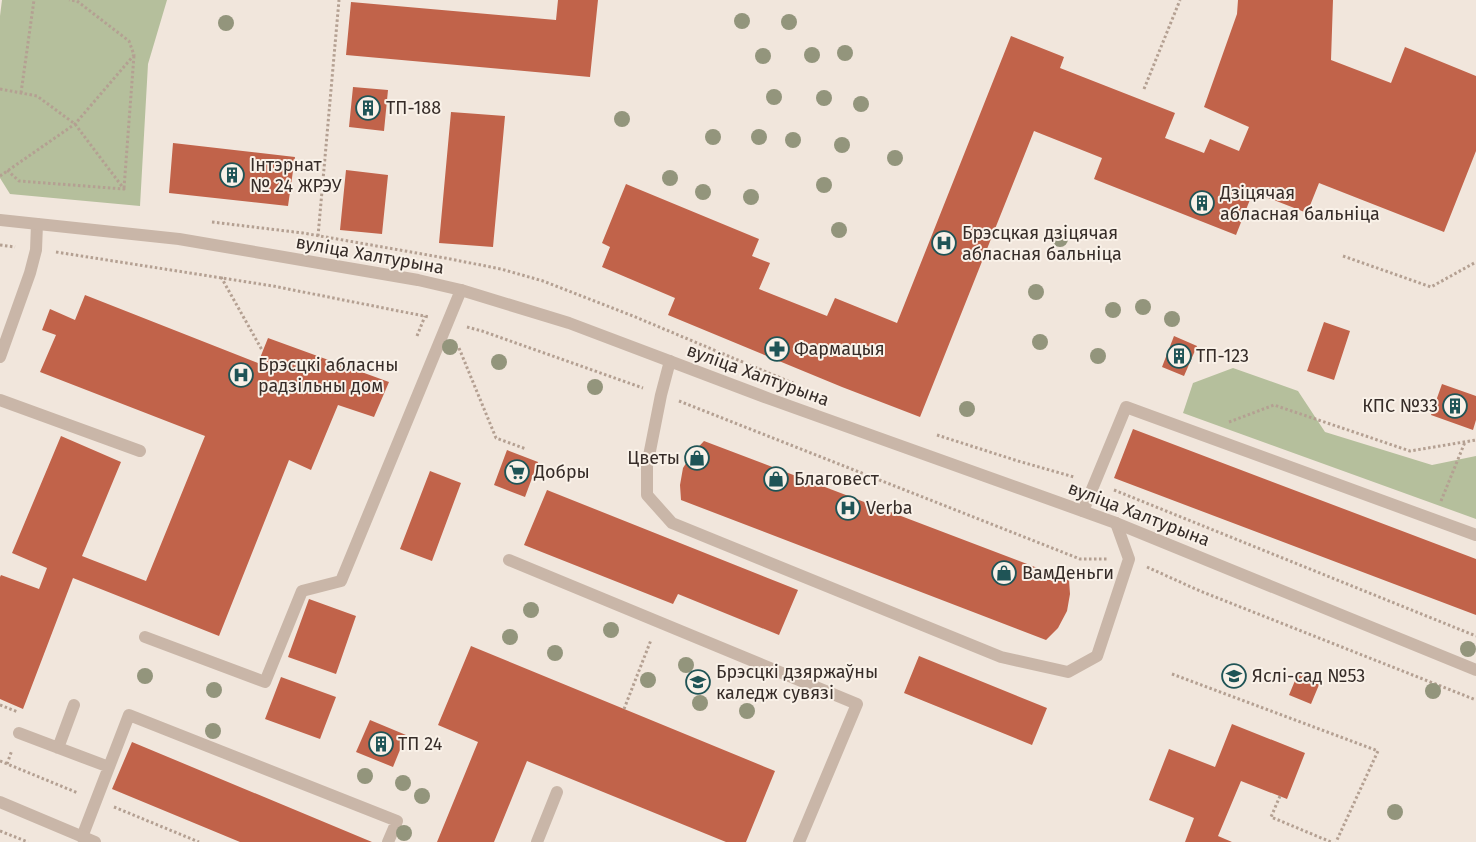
<svg xmlns="http://www.w3.org/2000/svg" width="1476" height="842" font-family="'Fira Sans',sans-serif">
  <rect width="100%" height="100%" fill="#f1e6dc"/>
  <path fill="#b5bf9c" d="M 2,0 L 167,0 L 148,64 L 140,206 L 10,194 L 0,178 L 0,16 Z
    M 1233,368 L 1298,391 L 1325,432 L 1432,465 L 1476,456 L 1476,519 L 1183,413 L 1193,383 Z"/>
  <path fill="#c1634a" d="M 558,0 L 598,0 L 590,77 L 346,55 L 351,2 L 556,20 Z
    M 1238,0 L 1333,0 L 1331,60 L 1391,83 L 1405,47 L 1476,76 L 1476,151 L 1444,232 L 1319,183 L 1307,213 L 1253,192 L 1236,235 L 1094,179 L 1102,158 L 1034,131 L 920,417 L 842,387 L 668,315 L 675,298 L 602,267 L 610,247 L 602,243 L 626,184 L 759,239 L 752,256 L 770,263 L 759,289 L 827,316 L 835,298 L 897,323 L 1011,36 L 1064,57 L 1060,68 L 1175,113 L 1165,138 L 1204,153 L 1210,139 L 1239,151 L 1249,127 L 1204,107 L 1237,14 Z
    M 353,87 L 388,90 L 384,131 L 349,127 Z
    M 451,112 L 505,116 L 493,247 L 439,243 Z
    M 173,143 L 295,157 L 288,206 L 169,193 Z
    M 346,170 L 388,175 L 382,234 L 340,230 Z
    M 85,295 L 258,363 L 268,338 L 389,382 L 374,417 L 338,405 L 311,470 L 289,460 L 219,636 L 73,578 L 23,709 L 0,699 L 0,577 L 1,575 L 39,589 L 47,568 L 12,553 L 61,436 L 121,462 L 82,556 L 146,581 L 205,436 L 40,372 L 56,335 L 42,330 L 50,309 L 75,320 Z
    M 1324,322 L 1350,331 L 1334,380 L 1307,371 Z
    M 1174,336 L 1197,346 L 1184,376 L 1162,367 Z
    M 1442,384 L 1476,396 L 1476,420 L 1473,430 L 1431,415 Z
    M 1133,429 L 1476,559 L 1476,615 L 1114,478 Z
    M 704,441 L 1069,580 L 1070,594 L 1067,611 L 1058,628 L 1046,640 L 681,500 L 680,485 L 683,468 L 692,454 Z
    M 507,450 L 538,462 L 525,497 L 494,485 Z
    M 430,471 L 461,483 L 432,561 L 400,549 Z
    M 547,490 L 798,590 L 779,635 L 678,594 L 673,604 L 524,545 Z
    M 309,599 L 356,616 L 336,674 L 288,657 Z
    M 471,646 L 775,771 L 746,842 L 726,842 L 527,761 L 494,842 L 437,842 L 478,742 L 438,725 Z
    M 919,656 L 1047,708 L 1032,745 L 904,693 Z
    M 1299,671 L 1321,680 L 1311,704 L 1289,695 Z
    M 281,677 L 336,697 L 320,739 L 265,719 Z
    M 370,720 L 406,735 L 393,767 L 356,752 Z
    M 1232,724 L 1305,753 L 1287,799 L 1241,781 L 1218,836 L 1232,842 L 1185,842 L 1194,818 L 1149,800 L 1169,749 L 1215,767 Z
    M 132,742 L 372,842 L 240,842 L 112,789 Z"/>
  <g fill="none" stroke-linecap="round" stroke-linejoin="round">
    <path stroke="#b4a092" stroke-width="3" stroke-dasharray="2.5 2.5" stroke-linecap="butt" d="M 0,89 L 37,96 L 75,124 L 124,189 L 19,181 L 7,170
      M 1144,89 L 1180,0
      M 21,93 L 34,0
      M 0,176 L 75,124 L 134,55 L 129,41 L 77,1 L 69,0
      M 124,188 L 134,55
      M 212,222 L 303,233 L 445,258 L 501,269 L 543,281 L 633,316 L 795,384
      M 318,236 L 339,0
      M 0,245 L 15,247
      M 56,252 L 273,286 L 429,317
      M 1343,256 L 1431,287 L 1476,262
      M 221,277 L 262,350
      M 467,327 L 482,331 L 643,388
      M 417,336 L 425,316
      M 459,348 L 496,438 L 526,449
      M 679,401 L 1080,559 L 1108,559
      M 1229,422 L 1274,405 L 1410,451 L 1476,440
      M 937,435 L 1018,461 L 1074,477
      M 1114,490 L 1476,636
      M 1441,501 L 1465,442
      M 1147,567 L 1200,591 L 1476,700
      M 1172,674 L 1378,751 L 1336,842
      M 0,705 L 18,712
      M 624,709 L 651,640
      M 0,761 L 78,793
      M 7,764 L 12,750
      M 1280,796 L 1271,817 L 1331,842
      M 114,807 L 199,842
      M 0,831 L 28,842"/>
    <path stroke="#c9b6a8" stroke-width="12" d="M 0,357 L 30,273 L 36,250 L 37,224
      M 670,361 L 661,395 L 647,466 L 647,495 L 672,523 L 1001,657 L 1068,672 L 1097,656 L 1129,559 L 1116,523
      M 0,400 L 140,451
      M 1083,511 L 1126,407 L 1476,535
      M 509,560 L 857,704 L 799,842
      M 145,637 L 265,682 L 302,591 L 341,581 L 461,290
      M 19,733 L 109,767
      M 58,748 L 74,705
      M 82,837 L 129,715 L 397,821 L 388,842
      M 537,842 L 557,792"/>
    <path stroke="#c9b6a8" stroke-width="12" d="M 0,220 L 179,239 L 418,280 L 461,290 L 569,323 L 770,399 L 1116,523 L 1476,670
      M 0,802 L 95,842"/>
  </g>
  <g fill="#93957c">
    <circle cx="742" cy="21" r="8"/>
    <circle cx="789" cy="22" r="8"/>
    <circle cx="226" cy="23" r="8"/>
    <circle cx="845" cy="53" r="8"/>
    <circle cx="812" cy="55" r="8"/>
    <circle cx="763" cy="56" r="8"/>
    <circle cx="774" cy="97" r="8"/>
    <circle cx="824" cy="98" r="8"/>
    <circle cx="861" cy="104" r="8"/>
    <circle cx="622" cy="119" r="8"/>
    <circle cx="713" cy="137" r="8"/>
    <circle cx="759" cy="137" r="8"/>
    <circle cx="793" cy="140" r="8"/>
    <circle cx="842" cy="145" r="8"/>
    <circle cx="895" cy="158" r="8"/>
    <circle cx="670" cy="178" r="8"/>
    <circle cx="824" cy="185" r="8"/>
    <circle cx="703" cy="192" r="8"/>
    <circle cx="751" cy="197" r="8"/>
    <circle cx="839" cy="230" r="8"/>
    <circle cx="1060" cy="239" r="8"/>
    <circle cx="1036" cy="292" r="8"/>
    <circle cx="1143" cy="307" r="8"/>
    <circle cx="1113" cy="310" r="8"/>
    <circle cx="1172" cy="319" r="8"/>
    <circle cx="1040" cy="342" r="8"/>
    <circle cx="450" cy="347" r="8"/>
    <circle cx="1098" cy="356" r="8"/>
    <circle cx="499" cy="362" r="8"/>
    <circle cx="595" cy="387" r="8"/>
    <circle cx="967" cy="409" r="8"/>
    <circle cx="531" cy="610" r="8"/>
    <circle cx="611" cy="630" r="8"/>
    <circle cx="510" cy="637" r="8"/>
    <circle cx="1468" cy="649" r="8"/>
    <circle cx="555" cy="653" r="8"/>
    <circle cx="686" cy="665" r="8"/>
    <circle cx="145" cy="676" r="8"/>
    <circle cx="648" cy="680" r="8"/>
    <circle cx="214" cy="690" r="8"/>
    <circle cx="1433" cy="691" r="8"/>
    <circle cx="700" cy="703" r="8"/>
    <circle cx="747" cy="711" r="8"/>
    <circle cx="213" cy="731" r="8"/>
    <circle cx="365" cy="776" r="8"/>
    <circle cx="403" cy="783" r="8"/>
    <circle cx="422" cy="796" r="8"/>
    <circle cx="1395" cy="812" r="8"/>
    <circle cx="404" cy="833" r="8"/>
  </g>
  <defs>
    <g id="building-ring" transform="scale(1.25)"><circle r="9.5" fill="#f9f1e8" stroke="#1f5456" stroke-width="1.5"/><path d="M-4-6H4V6H1V3H-1V6H-4ZM-2.5-4.3h1.7v1.8h-1.7ZM.8-4.3h1.7v1.8H.8ZM-2.5-1h1.7V.8h-1.7ZM.8-1h1.7V.8H.8Z" fill="#1f5456"/></g>
    <g id="hospital-ring" transform="scale(1.25)"><circle r="9.5" fill="#f9f1e8" stroke="#1f5456" stroke-width="1.5"/><path d="M-5-5h3v3.5h4V-5h3V5h-3V1.5h-4V5h-3Z" fill="#1f5456"/></g>
    <g id="pharmacy-ring" transform="scale(1.25)"><circle r="9.5" fill="#f9f1e8" stroke="#1f5456" stroke-width="1.5"/><path d="M-2-6h4v4h4v4h-4v4h-4v-4h-4v-4h4Z" fill="#1f5456"/></g>
    <g id="shop-ring" transform="scale(1.25)"><circle r="9.5" fill="#f9f1e8" stroke="#1f5456" stroke-width="1.5"/><path d="M-5-2.5h2.3a2.7 3.5 0 0 1 5.4 0H5L5.5 6h-11ZM-1.5-2.5h3a1.5 2.3 0 0 0-3 0Z" fill="#1f5456"/></g>
    <g id="supermarket-ring" transform="scale(1.25)"><circle r="9.5" fill="#f9f1e8" stroke="#1f5456" stroke-width="1.5"/><path d="M-6-5.5h2.5l.6 2H6L4.5 2H-2.5L-4.4-4H-6ZM-1.5 3.2a1.3 1.3 0 1 0 .1 0ZM3 3.2a1.3 1.3 0 1 0 .1 0Z" fill="#1f5456"/></g>
    <g id="school-ring" transform="scale(1.25)"><circle r="9.5" fill="#f9f1e8" stroke="#1f5456" stroke-width="1.5"/><path d="M0-5L7-2L0 1L-7-2ZM-4 1L0 2.5L4 1V4Q0 6-4 4Z" fill="#1f5456"/></g>
    <g id="university-ring" transform="scale(1.25)"><circle r="9.5" fill="#f9f1e8" stroke="#1f5456" stroke-width="1.5"/><path d="M0-5L7-2L0 1L-7-2ZM-4 1L0 2.5L4 1V4Q0 6-4 4Z" fill="#1f5456"/></g>
  </defs>
  <g fill-rule="evenodd">
    <use href="#building-ring" x="368" y="108"/>
    <use href="#building-ring" x="232" y="175"/>
    <use href="#building-ring" x="1202" y="203"/>
    <use href="#hospital-ring" x="944" y="243"/>
    <use href="#pharmacy-ring" x="777" y="349"/>
    <use href="#building-ring" x="1179" y="356"/>
    <use href="#hospital-ring" x="241" y="375"/>
    <use href="#building-ring" x="1455" y="406"/>
    <use href="#shop-ring" x="697" y="458"/>
    <use href="#supermarket-ring" x="517" y="472"/>
    <use href="#shop-ring" x="776" y="479"/>
    <use href="#hospital-ring" x="848" y="508"/>
    <use href="#shop-ring" x="1004" y="573"/>
    <use href="#school-ring" x="1234" y="676"/>
    <use href="#university-ring" x="698" y="682"/>
    <use href="#building-ring" x="381" y="744"/>
  </g>
  <g text-anchor="middle" dominant-baseline="central" stroke-width="4" stroke-linejoin="round" paint-order="stroke">
    <g font-size="18" fill="#362c28" stroke="#f9f1e8" text-anchor="start">
      <text x="386" y="108">ТП-188</text>
      <text x="250" y="165">Інтэрнат<tspan x="250" dy="21">№ 24 ЖРЭУ</tspan></text>
      <text x="1220" y="193">Дзіцячая<tspan x="1220" dy="21">абласная бальніца</tspan></text>
      <text x="962" y="233">Брэсцкая дзіцячая<tspan x="962" dy="21">абласная бальніца</tspan></text>
      <text x="794" y="349">Фармацыя</text>
      <text x="1196" y="356">ТП-123</text>
      <text x="258" y="365">Брэсцкі абласны<tspan x="258" dy="21">радзільны дом</tspan></text>
      <text x="1438" y="406" text-anchor="end">КПС №33</text>
      <text x="680" y="458" text-anchor="end">Цветы</text>
      <text x="534" y="472">Добры</text>
      <text x="794" y="479">Благовест</text>
      <text x="866" y="508">Verba</text>
      <text x="1022" y="573">ВамДеньги</text>
      <text x="716" y="672">Брэсцкі дзяржаўны<tspan x="716" dy="21">каледж сувязі</tspan></text>
      <text x="1252" y="676">Яслі-сад №53</text>
      <text x="398" y="744">ТП 24</text>
    </g>
    <g font-size="18" fill="#362c28" stroke="#f9f1e8">
      <text transform="translate(370 255) rotate(10)">вуліца Халтурына</text>
      <text transform="translate(758 375) rotate(20)">вуліца Халтурына</text>
      <text transform="translate(1139 514) rotate(21)">вуліца Халтурына</text>
    </g>
  </g>
</svg>
